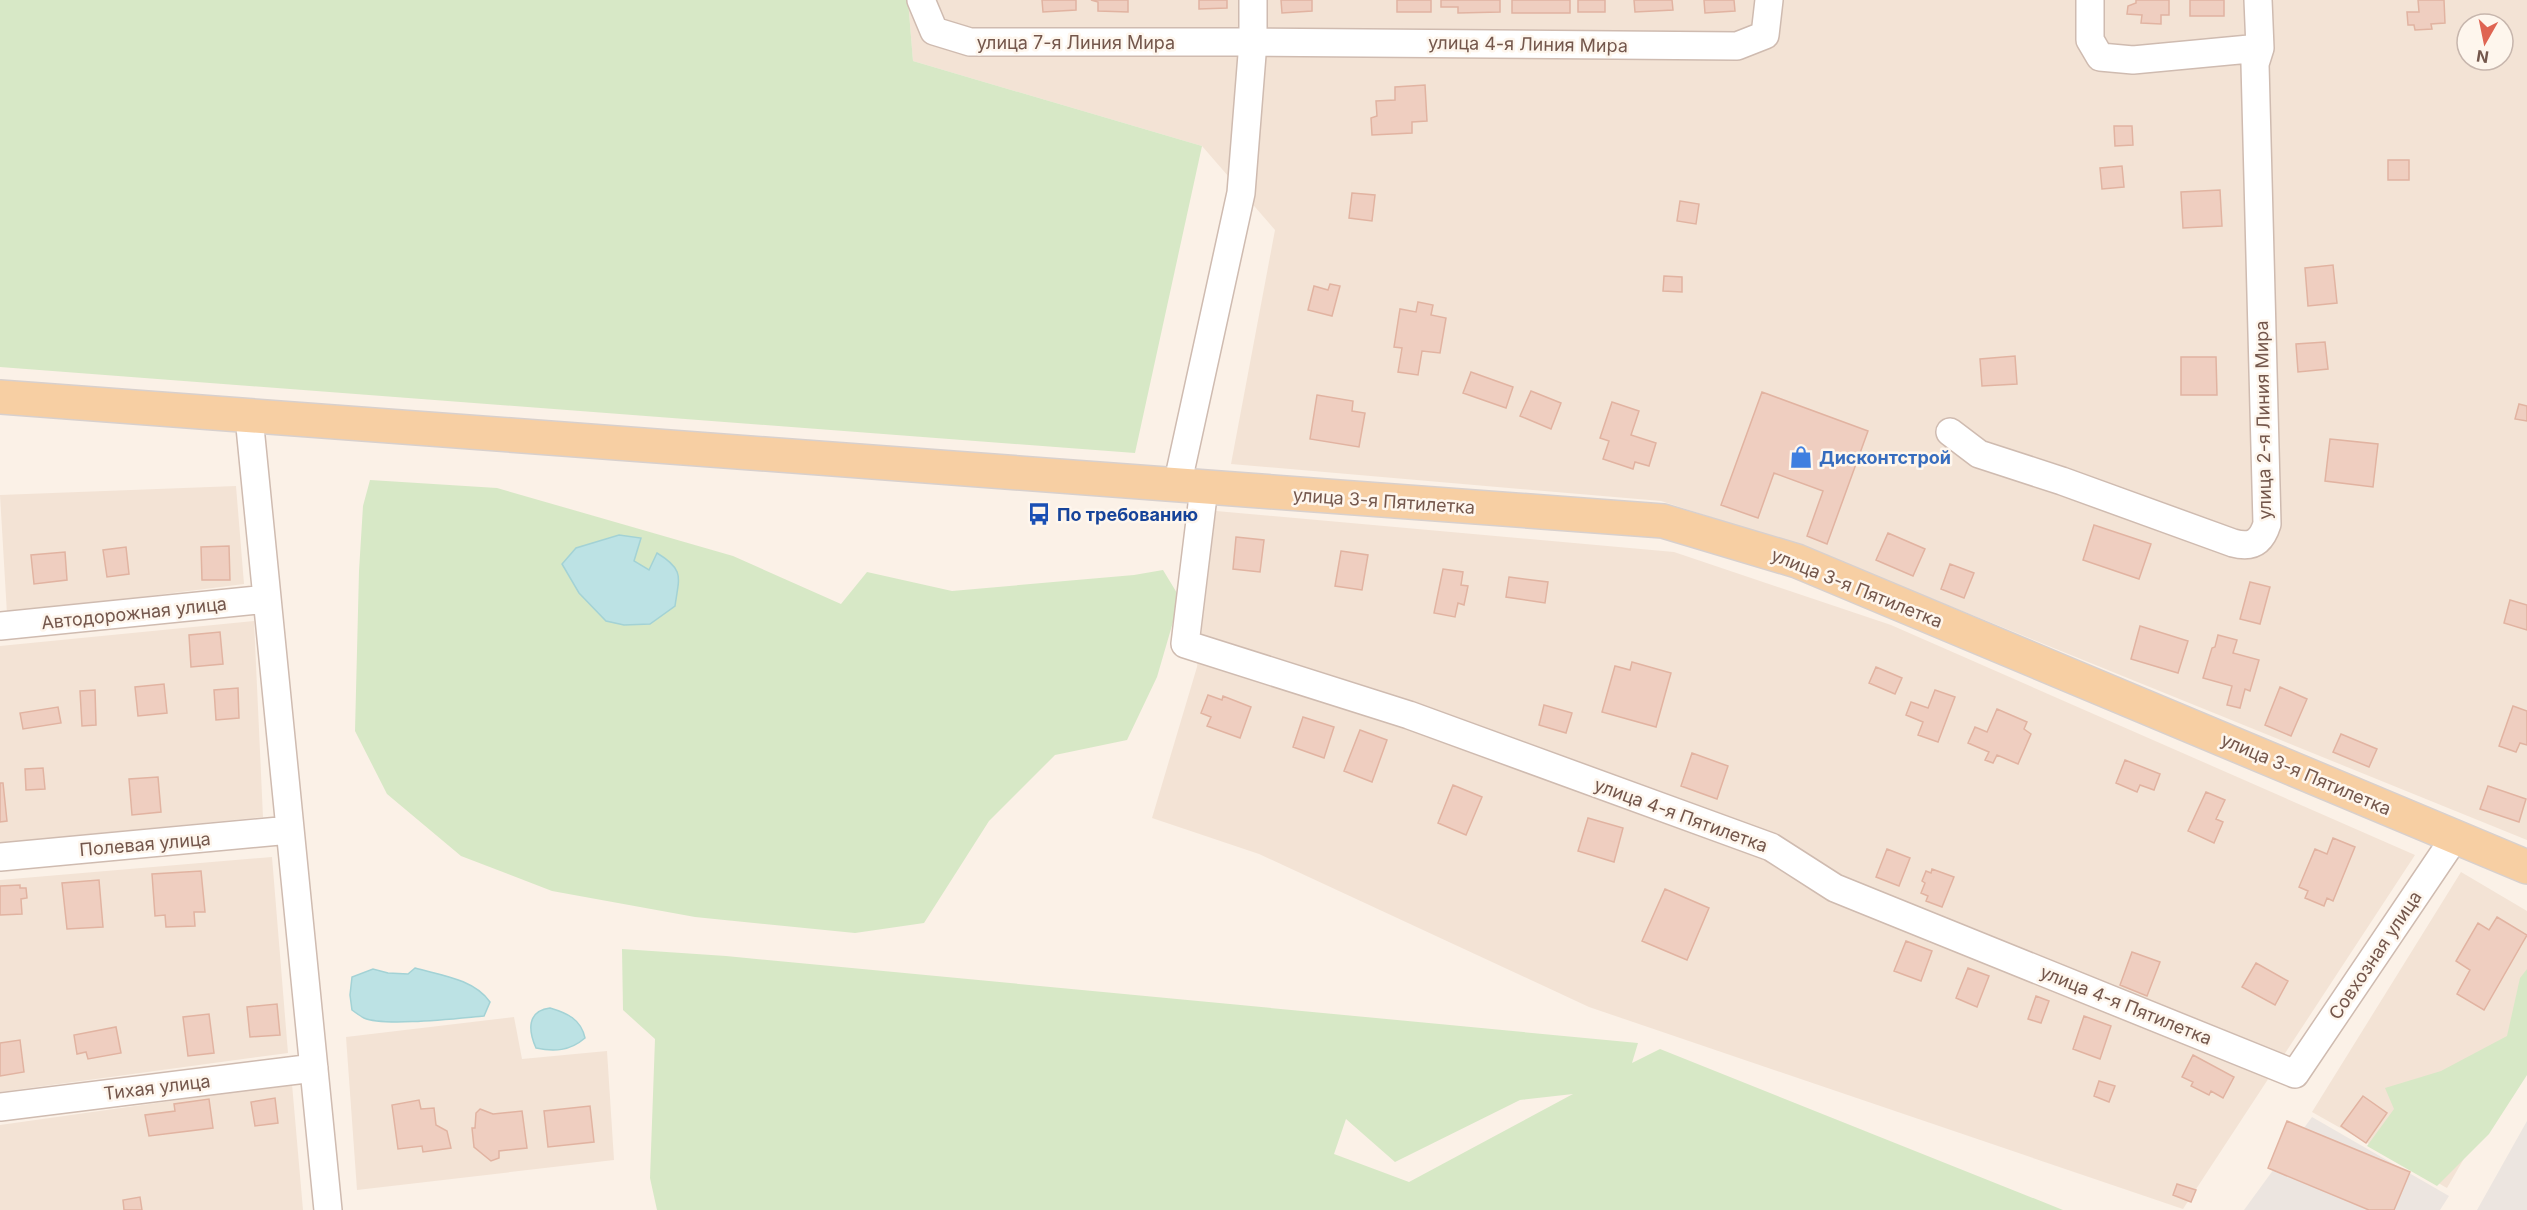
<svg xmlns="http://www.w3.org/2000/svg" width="2527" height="1210" font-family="Inter,sans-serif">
  <rect width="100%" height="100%" fill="#fbf1e7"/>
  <path fill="#f3e3d5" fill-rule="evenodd" d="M 908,0 L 2527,0 L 2527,840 L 1807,548 L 1661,501 L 1231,464 L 1275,230 L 1202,146 L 913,61 ZM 2467,24 L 2503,24 L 2503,60 L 2467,60 Z
    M 236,486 L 244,584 L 7,614 L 0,495 Z
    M 1216,511 L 1674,552 L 1891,625 L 2415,855 L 2183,1209 L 1589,1007 L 1259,854 L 1152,818 L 1197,667 Z
    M 254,621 L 263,817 L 0,843 L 0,646 Z
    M 272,857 L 288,1053 L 0,1092 L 0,880 Z
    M 2461,872 L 2527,911 L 2527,1049 L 2447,1188 L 2312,1112 Z
    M 514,1017 L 522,1059 L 607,1051 L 614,1160 L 357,1190 L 346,1037 Z
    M 292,1084 L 303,1210 L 0,1210 L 0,1125 Z"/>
  <path fill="#ece5e0" d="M 2312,1117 L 2449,1196 L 2440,1210 L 2244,1210 Z
    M 2527,1121 L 2527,1210 L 2477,1210 Z"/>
  <path fill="#d7e8c6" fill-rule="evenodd" d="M 0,0 L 908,0 L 913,61 L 1202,146 L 1135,453 L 0,367 Z
    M 370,480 L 497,488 L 733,556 L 841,604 L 867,572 L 952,591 L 1134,575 L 1163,570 L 1180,598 L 1157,677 L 1127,740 L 1055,755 L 989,821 L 924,923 L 855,933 L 695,917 L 552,891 L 461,856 L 387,794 L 355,731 L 359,571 L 363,506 Z
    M 622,949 L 726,956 L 1638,1043 L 1632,1063 L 1660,1049 L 2063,1210 L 657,1210 L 650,1178 L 655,1039 L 623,1010 ZM 1573,1094 L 1409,1182 L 1334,1154 L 1346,1119 L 1395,1162 L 1520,1100 Z
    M 2527,969 L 2527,1075 L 2489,1134 L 2437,1186 L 2367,1146 L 2394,1109 L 2385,1088 L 2441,1071 L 2507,1036 L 2520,978 Z"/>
  <path fill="#bce2e4" stroke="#a3d2d5" stroke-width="1.5" d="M 619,535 L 641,538 L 634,561 L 649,570 L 657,553 C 685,570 679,577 675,606 L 650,624 L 624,625 L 606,621 L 579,593 L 562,564 L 576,548 Z
    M 415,968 C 440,975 474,979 490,1002 L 484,1016 C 460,1018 384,1027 364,1018 C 360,1016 356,1013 352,1010 L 350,995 L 352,977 L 373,969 L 388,973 L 408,974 Z
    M 550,1008 C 567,1013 581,1019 585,1038 C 570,1051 554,1052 536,1048 C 528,1030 527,1011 550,1008 Z"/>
  <path fill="#efcec0" stroke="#e1b3a1" stroke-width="1.5" d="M 1042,0 L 1076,0 L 1076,10 L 1043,12 Z
    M 1091,0 L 1128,0 L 1128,12 L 1098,11 L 1098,2 Z
    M 1199,0 L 1227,0 L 1227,8 L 1199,9 Z
    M 1281,0 L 1312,0 L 1312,11 L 1282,13 Z
    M 1397,0 L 1431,0 L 1431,12 L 1397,12 Z
    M 1441,0 L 1500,0 L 1500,12 L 1458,13 L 1458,7 L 1441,7 Z
    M 1512,0 L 1570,0 L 1570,13 L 1512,13 Z
    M 1578,0 L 1605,0 L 1605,12 L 1578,12 Z
    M 1634,0 L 1672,0 L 1673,10 L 1635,12 Z
    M 1704,0 L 1734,0 L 1735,11 L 1705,13 Z
    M 2136,0 L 2169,0 L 2169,15 L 2161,15 L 2161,24 L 2141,23 L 2142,15 L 2127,14 L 2128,6 L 2136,3 Z
    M 2190,0 L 2224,0 L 2224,16 L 2190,16 Z
    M 2418,0 L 2444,0 L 2445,23 L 2431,24 L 2432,29 L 2415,30 L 2414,25 L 2408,25 L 2407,12 L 2419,12 Z
    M 1425,85 L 1427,121 L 1412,122 L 1412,133 L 1372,135 L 1371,118 L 1377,116 L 1376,101 L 1395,100 L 1395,87 Z
    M 2114,126 L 2132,126 L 2133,145 L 2115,146 Z
    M 2388,160 L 2409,160 L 2409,180 L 2388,180 Z
    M 2122,166 L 2124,187 L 2102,189 L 2100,168 Z
    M 2220,190 L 2222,226 L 2183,228 L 2181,192 Z
    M 1352,193 L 1375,195 L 1372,221 L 1349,218 Z
    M 1680,201 L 1699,204 L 1696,224 L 1677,221 Z
    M 2333,265 L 2337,303 L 2308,306 L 2305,268 Z
    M 1664,276 L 1682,277 L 1682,292 L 1663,291 Z
    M 1330,284 L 1340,286 L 1332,316 L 1308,310 L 1314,286 L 1328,290 Z
    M 1418,302 L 1433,305 L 1431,315 L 1446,318 L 1440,353 L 1422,351 L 1418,375 L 1398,372 L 1402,348 L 1394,347 L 1400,309 L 1416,312 Z
    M 2325,342 L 2328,369 L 2298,372 L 2296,344 Z
    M 2015,356 L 2017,384 L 1982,386 L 1980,359 Z
    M 2181,357 L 2216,357 L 2217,395 L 2181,395 Z
    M 1471,372 L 1513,387 L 1506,408 L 1463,393 Z
    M 1531,391 L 1561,403 L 1551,429 L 1520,416 Z
    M 1762,392 L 1868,431 L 1827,544 L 1807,536 L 1823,491 L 1774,473 L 1758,518 L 1721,505 Z
    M 1317,395 L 1353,401 L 1352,411 L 1365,413 L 1359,447 L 1310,439 Z
    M 1612,402 L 1639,411 L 1631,435 L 1656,443 L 1649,466 L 1635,462 L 1633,469 L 1603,459 L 1609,441 L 1600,438 Z
    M 2519,404 L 2527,406 L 2527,421 L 2515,419 Z
    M 2330,439 L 2378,444 L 2373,487 L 2325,481 Z
    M 2094,525 L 2151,544 L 2139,579 L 2083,560 Z
    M 1888,533 L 1925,549 L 1913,576 L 1876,560 Z
    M 1236,537 L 1264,540 L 1260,572 L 1233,569 Z
    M 229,546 L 230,580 L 202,580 L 201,547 Z
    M 126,547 L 129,574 L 107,577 L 103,550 Z
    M 1341,551 L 1368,555 L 1362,590 L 1335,586 Z
    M 65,552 L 67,580 L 34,584 L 31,555 Z
    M 1950,564 L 1974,573 L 1964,598 L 1941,589 Z
    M 1443,569 L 1463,572 L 1461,585 L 1468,586 L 1464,605 L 1458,603 L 1455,617 L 1434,613 Z
    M 1509,577 L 1548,582 L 1545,603 L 1506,597 Z
    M 2250,582 L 2270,587 L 2260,624 L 2240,619 Z
    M 2510,600 L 2527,605 L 2527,630 L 2504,623 Z
    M 2140,626 L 2188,641 L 2178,673 L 2131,659 Z
    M 220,632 L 223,664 L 191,667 L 189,635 Z
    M 2218,635 L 2237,640 L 2233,653 L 2259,660 L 2250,691 L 2245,689 L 2240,708 L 2227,705 L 2232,686 L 2203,678 L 2212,648 L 2215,647 Z
    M 1632,662 L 1671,673 L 1656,727 L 1602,712 L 1615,666 L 1630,670 Z
    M 1876,667 L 1902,678 L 1895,694 L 1869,683 Z
    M 164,684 L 167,713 L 138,716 L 135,687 Z
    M 2280,687 L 2307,699 L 2291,736 L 2265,725 Z
    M 238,688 L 239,718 L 216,720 L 214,690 Z
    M 95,690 L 96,725 L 82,726 L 80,691 Z
    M 1935,690 L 1955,697 L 1938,742 L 1918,735 L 1923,722 L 1906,715 L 1911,702 L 1928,708 Z
    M 1208,695 L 1222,700 L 1223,696 L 1251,707 L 1240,738 L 1207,726 L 1211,717 L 1201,713 Z
    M 1544,705 L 1572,713 L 1566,733 L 1539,725 Z
    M 2513,706 L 2527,711 L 2527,745 L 2520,743 L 2516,752 L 2499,746 Z
    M 58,707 L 61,723 L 23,729 L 20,713 Z
    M 1997,709 L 2027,722 L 2024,729 L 2031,734 L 2018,764 L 1997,755 L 1993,763 L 1985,760 L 1989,752 L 1968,743 L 1975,727 L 1987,732 Z
    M 1303,717 L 1334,727 L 1324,758 L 1293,747 Z
    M 1360,730 L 1387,740 L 1372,782 L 1344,771 Z
    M 2341,734 L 2377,749 L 2369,767 L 2333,752 Z
    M 1692,753 L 1728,766 L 1717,799 L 1681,786 Z
    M 2125,760 L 2160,774 L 2154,790 L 2140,785 L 2137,792 L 2116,783 Z
    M 43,768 L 45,789 L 26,790 L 25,769 Z
    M 158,777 L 161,812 L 132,815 L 129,779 Z
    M 0,783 L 3,783 L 7,821 L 0,822 Z
    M 1453,785 L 1482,797 L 1466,835 L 1438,823 Z
    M 2488,786 L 2526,799 L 2519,822 L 2480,809 Z
    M 2206,792 L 2225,800 L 2216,819 L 2223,822 L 2214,843 L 2188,831 Z
    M 1588,818 L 1623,828 L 1614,862 L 1578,851 Z
    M 2333,838 L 2355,847 L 2333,901 L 2327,898 L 2324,906 L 2305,898 L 2308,891 L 2299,887 L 2315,849 L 2327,854 Z
    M 1887,849 L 1910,858 L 1899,886 L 1876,877 Z
    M 1932,869 L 1954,877 L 1942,907 L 1926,901 L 1928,896 L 1921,893 L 1925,883 L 1922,881 L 1926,871 L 1931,873 Z
    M 201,871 L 205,912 L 194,912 L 195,926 L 166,927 L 165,915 L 155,916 L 152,874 Z
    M 99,880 L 103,927 L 67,929 L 62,883 Z
    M 20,885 L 20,888 L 26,888 L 27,898 L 21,899 L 22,914 L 0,915 L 0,886 Z
    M 1665,889 L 1709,908 L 1687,960 L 1642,941 Z
    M 2497,917 L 2527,935 L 2484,1010 L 2457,994 L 2470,970 L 2456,961 L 2478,923 L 2489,930 Z
    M 1906,941 L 1932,951 L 1921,981 L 1894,971 Z
    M 2132,952 L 2160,962 L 2147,996 L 2120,985 Z
    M 2256,963 L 2288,981 L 2275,1005 L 2242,987 Z
    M 1968,968 L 1989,976 L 1977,1007 L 1956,998 Z
    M 2036,996 L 2049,1001 L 2041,1023 L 2028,1019 Z
    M 277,1004 L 280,1035 L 250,1037 L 247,1007 Z
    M 209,1014 L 214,1053 L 188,1056 L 183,1017 Z
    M 2084,1016 L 2111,1026 L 2100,1059 L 2073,1049 Z
    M 116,1027 L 121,1053 L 88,1059 L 86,1052 L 77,1054 L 74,1035 Z
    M 20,1040 L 24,1072 L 0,1076 L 0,1043 Z
    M 2193,1055 L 2234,1077 L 2223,1098 L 2211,1091 L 2209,1095 L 2191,1086 L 2193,1082 L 2182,1077 Z
    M 2099,1081 L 2115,1086 L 2109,1102 L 2094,1096 Z
    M 2363,1096 L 2387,1113 L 2366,1143 L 2341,1126 Z
    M 275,1098 L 278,1123 L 255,1126 L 251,1102 Z
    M 209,1099 L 213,1128 L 149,1136 L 145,1115 L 175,1111 L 174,1104 Z
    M 419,1100 L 421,1109 L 434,1108 L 436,1125 L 447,1131 L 451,1148 L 423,1152 L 422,1146 L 398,1149 L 392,1105 Z
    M 590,1106 L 594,1142 L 548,1147 L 544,1111 Z
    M 480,1109 L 493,1114 L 522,1111 L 527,1148 L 499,1151 L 499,1158 L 491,1161 L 474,1147 L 472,1128 L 475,1128 L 476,1113 Z
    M 2287,1121 L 2410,1172 L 2394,1210 L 2369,1210 L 2268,1168 Z
    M 2177,1184 L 2196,1190 L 2191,1202 L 2173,1195 Z
    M 140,1197 L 142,1210 L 124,1210 L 123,1200 Z"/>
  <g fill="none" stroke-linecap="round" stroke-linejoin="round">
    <g stroke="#cfbbb0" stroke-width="30">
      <path id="minor" d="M 921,0 L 934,31 L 970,42 L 1253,42 L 1737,46 L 1765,35 L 1769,0
        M 2090,0 L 2090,40 L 2100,57 L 2133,60 L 2260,48
        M 249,417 L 328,1210
        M 1950,432 L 1979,454 L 2062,481 L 2233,543 C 2251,548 2261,543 2267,524 L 2255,64 L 2260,48 L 2258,0
        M 1177,486 L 1241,193 L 1253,42 L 1253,0
        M 1204,488 L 1185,644 L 1409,715 L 1771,847 L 1835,888 L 2295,1074 L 2455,837
        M 0,626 L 267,599
        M 0,857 L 290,830
        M 0,1107 L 314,1068"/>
    </g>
    <g stroke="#d8d0cd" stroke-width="36">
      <path id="major" d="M 0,397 L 1663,521 L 1797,561 L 2527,867"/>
    </g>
    <use href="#minor" stroke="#fff" stroke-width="27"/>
    <use href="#major" stroke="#f7cfa3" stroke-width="33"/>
  </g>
  <defs>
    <g id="shop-bare" transform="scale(1.8)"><path d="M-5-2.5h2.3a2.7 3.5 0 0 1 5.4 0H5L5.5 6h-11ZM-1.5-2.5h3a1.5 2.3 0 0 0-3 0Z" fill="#3f7fe0" stroke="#fef6ed" stroke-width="2.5" paint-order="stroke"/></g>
    <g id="bus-bare" transform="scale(1.8)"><path d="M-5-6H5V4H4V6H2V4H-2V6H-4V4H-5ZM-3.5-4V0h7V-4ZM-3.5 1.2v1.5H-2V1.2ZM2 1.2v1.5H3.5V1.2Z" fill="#1a4fb4" stroke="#fef6ed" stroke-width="2.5" paint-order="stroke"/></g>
  </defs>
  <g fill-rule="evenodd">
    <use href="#shop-bare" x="1801" y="457"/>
    <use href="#bus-bare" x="1039" y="514"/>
  </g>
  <g text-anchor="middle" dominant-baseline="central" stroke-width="5" stroke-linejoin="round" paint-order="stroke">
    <g font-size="18" fill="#74574c" stroke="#fef6ed">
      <text x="1076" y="42">улица 7-я Линия Мира</text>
      <text transform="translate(1528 44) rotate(1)">улица 4-я Линия Мира</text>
      <text transform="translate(2263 420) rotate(-91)">улица 2-я Линия Мира</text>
      <text transform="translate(1384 501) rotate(4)">улица 3-я Пятилетка</text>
      <text transform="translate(1857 588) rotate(22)">улица 3-я Пятилетка</text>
      <text transform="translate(134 613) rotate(-6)">Автодорожная улица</text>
      <text transform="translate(2306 774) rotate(23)">улица 3-я Пятилетка</text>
      <text transform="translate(1681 815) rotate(20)">улица 4-я Пятилетка</text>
      <text transform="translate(145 844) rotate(-5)">Полевая улица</text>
      <text transform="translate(2375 955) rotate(-56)">Совхозная улица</text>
      <text transform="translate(2126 1005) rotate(22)">улица 4-я Пятилетка</text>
      <text transform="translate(157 1087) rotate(-7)">Тихая улица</text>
    </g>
    <g font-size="18" font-weight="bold" fill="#366cbe" stroke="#fef6ed" text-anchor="start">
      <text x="1819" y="457">Дисконтстрой</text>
    </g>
    <g font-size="18" font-weight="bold" fill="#164399" stroke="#fef6ed" text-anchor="start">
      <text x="1057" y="514">По требованию</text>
    </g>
  </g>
  <g transform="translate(2485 42) rotate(189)"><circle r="28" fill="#fef6ed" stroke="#c7b6ad" stroke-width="1.5"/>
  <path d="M0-4.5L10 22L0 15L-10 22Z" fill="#df6452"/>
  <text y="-9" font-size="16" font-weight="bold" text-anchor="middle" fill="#74574c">N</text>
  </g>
</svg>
